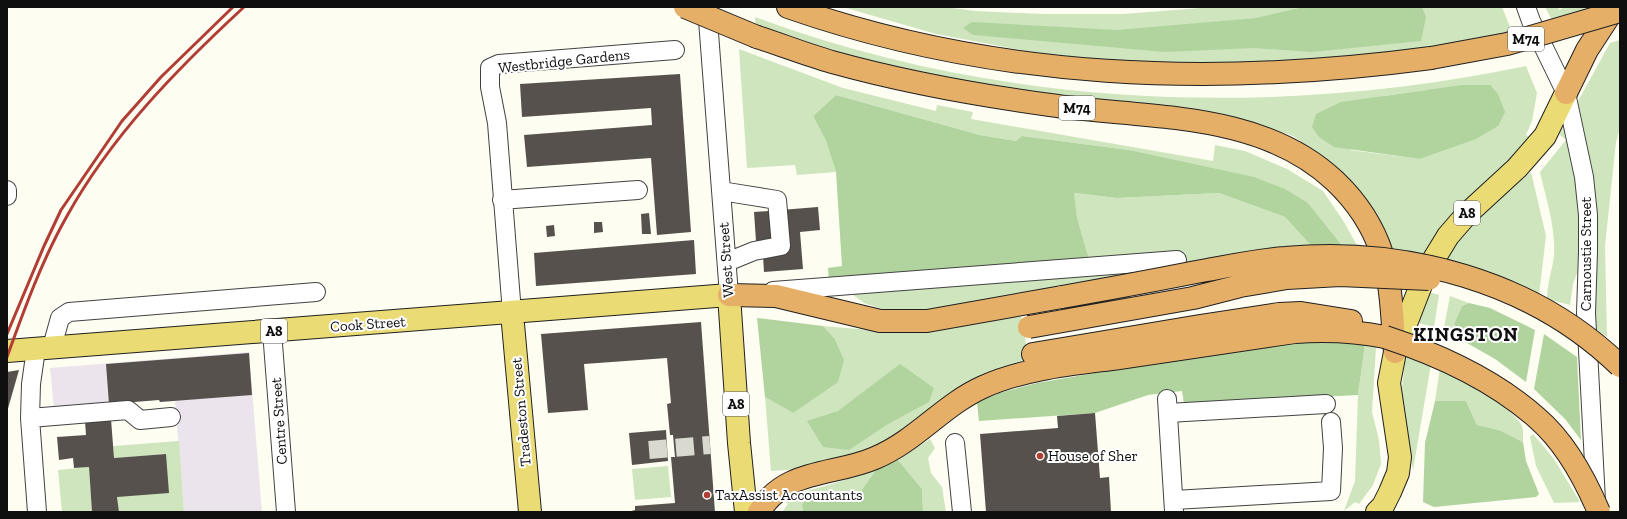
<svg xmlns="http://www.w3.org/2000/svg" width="1627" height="519" font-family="'Zilla Slab',serif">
  <rect width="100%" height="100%" fill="#fefdf2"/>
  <path fill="#ece4ec" d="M 249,352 L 262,512 L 184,512 L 175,401 L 160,402 L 159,400 L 54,408 L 50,368 Z"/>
  <path fill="#cee5be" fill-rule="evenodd" d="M 843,7 L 944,7 L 976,11 L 1043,14 L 1123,14 L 1214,7 L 1502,7 L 1512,32 L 1456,44 L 1322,62 L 1173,63 L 1099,60 L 1026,51 L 936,34 Z
    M 1545,7 L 1557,7 L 1560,10 L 1563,7 L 1605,7 L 1553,22 Z
    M 755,17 C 999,108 1272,119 1526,66 L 1537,93 L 1532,121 L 1526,135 L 1533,138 L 1429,258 L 1393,252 L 1379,217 L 1362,193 L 1331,163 L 1293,136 L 1247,121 L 901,73 L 756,31 ZM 1426,90 L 1474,140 L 1420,159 L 1350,150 L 1383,96 Z
    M 1620,40 L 1620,128 L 1616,142 L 1605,246 L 1607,337 L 1596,329 L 1594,240 L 1577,103 L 1610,43 Z
    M 739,49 L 843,88 L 936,111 L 937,105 L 973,112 L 971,119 L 1213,161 L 1215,145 L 1245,151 L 1287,169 L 1323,191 L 1344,222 L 1359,249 L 1345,249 L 1308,203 L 1129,150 L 1022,136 L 1016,141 L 980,135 L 836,95 L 813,116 L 826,141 L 836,172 L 797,175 L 795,165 L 747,168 Z
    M 1565,125 L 1576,173 L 1580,210 L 1580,265 L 1573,284 L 1570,305 L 1547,299 C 1547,284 1552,271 1554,256 C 1556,228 1546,199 1540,172 L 1566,140 L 1559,134 Z
    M 1531,172 L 1546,236 L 1539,295 L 1498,276 L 1445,260 L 1465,228 Z
    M 1073,193 L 1117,198 L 1219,193 L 1285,217 L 1314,249 L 1184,269 L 1179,251 L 1089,259 L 1077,218 Z
    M 1152,267 L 1154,273 L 926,314 L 897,314 L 864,303 L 848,291 Z
    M 1426,291 L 1439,295 L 1434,327 L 1414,322 Z
    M 1450,296 L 1469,303 L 1462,306 L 1454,324 L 1467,343 L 1443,333 Z
    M 1021,315 L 1030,366 L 875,452 L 803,469 L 771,471 L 765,397 L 793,413 L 834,338 L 823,326 L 893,332 Z
    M 1365,344 L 1376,347 L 1372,412 L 1379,440 L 1381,464 L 1373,485 L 1359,504 L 1355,502 L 1344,511 L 1355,481 L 1358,395 Z
    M 1406,354 L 1431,364 L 1413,470 L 1403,411 L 1402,387 Z
    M 1440,368 C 1460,379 1510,406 1521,424 C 1524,429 1523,437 1523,442 L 1499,430 L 1477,425 L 1466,401 L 1435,401 Z
    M 1533,434 L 1554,459 L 1580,502 L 1554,503 L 1536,466 L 1530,437 Z
    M 930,439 L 935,448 L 928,458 L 931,473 L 942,487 L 946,512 L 923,512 L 922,489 L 898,460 Z
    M 179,441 L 184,512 L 119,512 L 117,497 L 166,454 L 114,458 L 113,446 Z
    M 668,466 L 671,497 L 635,500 L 632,469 Z
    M 89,467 L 92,512 L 62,512 L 58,470 Z
    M 876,470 L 858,495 L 849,500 L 814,493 L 802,504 L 803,512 L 782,512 L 788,504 L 783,499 L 794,494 L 829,485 Z"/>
  <path fill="#b1d49f" d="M 1304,7 L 1422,7 L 1426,17 L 1421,41 L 1312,52 L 1254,48 L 1165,52 L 973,35 L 963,28 L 972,22 L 1117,30 L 1256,18 Z
    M 1462,85 L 1490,85 L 1498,94 L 1505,112 L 1498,126 L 1474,140 L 1420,159 L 1334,147 L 1319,137 L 1312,127 L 1316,114 L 1341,102 Z
    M 836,95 L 980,135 L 1016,141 L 1022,136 L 1129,150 L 1254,177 L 1285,189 L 1308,203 L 1345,249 L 1314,249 L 1285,217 L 1219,193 L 1117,198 L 1074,193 L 1077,218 L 1089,259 L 829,284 L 828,268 L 842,266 L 836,172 L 826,141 L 813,116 Z
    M 1469,303 L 1490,308 L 1535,330 L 1526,382 L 1495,359 L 1467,343 L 1454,324 L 1462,306 Z
    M 757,318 L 823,326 L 834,338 L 844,360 L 838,382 L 793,413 L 765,397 Z
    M 1544,334 L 1577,357 L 1581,440 L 1565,419 L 1534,389 Z
    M 1286,340 L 1365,344 L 1358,395 L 1184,404 L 1182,391 L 1148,395 L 1095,413 L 979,421 L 977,403 L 999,393 L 1037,383 Z
    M 900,364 L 934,388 L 929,402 L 888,424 L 849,450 L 823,447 L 807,421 L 838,411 Z
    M 1435,401 L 1466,401 L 1477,425 L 1499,430 L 1523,442 L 1526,461 L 1539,494 L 1536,497 L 1434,507 L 1423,502 L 1425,443 Z
    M 898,460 L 922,489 L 923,512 L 803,512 L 802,504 L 814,493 L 849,500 L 858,495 L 876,470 Z"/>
  <path fill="#56514c" d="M 680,74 L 691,232 L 657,235 L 651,158 L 527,167 L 524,135 L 652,125 L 651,108 L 522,117 L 520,84 Z
    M 818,207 L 820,230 L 800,232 L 803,269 L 764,272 L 763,256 L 757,256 L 754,212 Z
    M 649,213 L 651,234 L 642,234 L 641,214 Z
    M 594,222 L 602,222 L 603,232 L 594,233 Z
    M 554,225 L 555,236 L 547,237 L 546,226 Z
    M 694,240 L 696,274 L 536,286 L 534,253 Z
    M 701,322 L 715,512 L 628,512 L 635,510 L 635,506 L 675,503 L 671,457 L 675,457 L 673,435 L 670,435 L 667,404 L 671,403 L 667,358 L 584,364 L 588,410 L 548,413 L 541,334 Z
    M 249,353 L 252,395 L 160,402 L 159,400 L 109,404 L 106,364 Z
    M 19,370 L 7,412 L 7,372 Z
    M 1095,413 L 1100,478 L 1109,477 L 1111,512 L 986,512 L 980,434 L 1058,428 L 1057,416 Z
    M 111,419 L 114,458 L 166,454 L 169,493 L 117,497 L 119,512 L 92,512 L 89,467 L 74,468 L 73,458 L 59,460 L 57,437 L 86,435 L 85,421 Z
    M 666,430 L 668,461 L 632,465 L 629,433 Z"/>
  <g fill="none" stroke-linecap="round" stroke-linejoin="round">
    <path stroke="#dad9d0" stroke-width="18" stroke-dasharray="18 9" stroke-linecap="butt" d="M 649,450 L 710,445"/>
    <g stroke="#424242" stroke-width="20">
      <path id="minor" d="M 707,7 L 729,295 L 742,294
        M 1526,7 L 1531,21 L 1566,93 L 1584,177 L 1588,215 L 1588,252 L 1586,313 L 1596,501
        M 7,190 L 7,196
        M 721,191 L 777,200 L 781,246 L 754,251 L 727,262
        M 502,200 L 638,190
        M 773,291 L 1177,260
        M 512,313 L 497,123 L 490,87 L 490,68 L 499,64 L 675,50
        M 272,331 L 286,512
        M 52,347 L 60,318 L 69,312 L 316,292
        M 36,349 L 31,384 L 30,418 L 37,512
        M 1167,399 L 1174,511
        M 1168,413 L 1326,404
        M 30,418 L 128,410 L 140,420 L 171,417
        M 955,443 L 962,512
        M 1174,500 L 1331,491 L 1333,448 L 1331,422"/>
    </g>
    <g stroke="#202020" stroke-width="24">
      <path id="major" d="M 512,313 L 530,512
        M 7,351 L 729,295 L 739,443 L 746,512
        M 1377,512 L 1383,506 L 1390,492 L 1398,473 L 1400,457 L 1389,383 L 1395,352 L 1426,272 L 1448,236 L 1467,214 L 1517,168 L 1545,136 L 1566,93"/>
    </g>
    <g stroke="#202020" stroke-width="24">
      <path id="highway" d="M 788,7 C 997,80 1214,87 1431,58
        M 757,37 C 782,45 807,55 832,62 C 904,82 976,95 1050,105 C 1146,119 1260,110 1335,181 C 1356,201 1373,226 1382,254 C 1392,285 1392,319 1395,352
        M 1566,93 L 1587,50 L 1615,7
        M 729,295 L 776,296 L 880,321 L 927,321 L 1062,297
        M 1033,354 L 1200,326 L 1279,314 L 1301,313 L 1351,321
        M 759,512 C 785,468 834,476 875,458 C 916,441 943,405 983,387 C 1025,368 1074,364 1119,358 C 1177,349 1236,341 1295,332 C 1325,330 1355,331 1385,337"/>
    </g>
    <use href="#minor" stroke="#fff" stroke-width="18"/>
    <use href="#major" stroke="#eadb75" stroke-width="22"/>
    <use href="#highway" stroke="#e5af68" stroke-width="22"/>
    <path stroke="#b13d35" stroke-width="3" d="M 7,334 L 44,246 L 61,210 L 122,121 L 161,77 L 233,7
      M 7,357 C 24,310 42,260 67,216 C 112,135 177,69 244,7"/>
    <g stroke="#202020" stroke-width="24" stroke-linecap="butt">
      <path id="highway-bridge" d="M 685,7 L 757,37
        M 1431,58 L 1507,44 L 1620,11
        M 1062,297 C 1107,289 1151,281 1196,272 C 1225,267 1255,260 1285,258 C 1405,247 1533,281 1620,366
        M 1029,327 L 1193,298 L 1240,286 L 1287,278 L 1340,275 L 1429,279
        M 1385,337 C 1440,355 1493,379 1537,418 C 1565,442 1585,479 1599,512"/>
    </g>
    <use href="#highway-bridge" stroke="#e5af68" stroke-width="22"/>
  </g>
  <g fill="#b13d35" stroke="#fff" stroke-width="1.5">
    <circle cx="1040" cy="456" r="4"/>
    <circle cx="707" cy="495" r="4"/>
  </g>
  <g text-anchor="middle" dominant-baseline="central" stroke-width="4" stroke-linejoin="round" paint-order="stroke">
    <g fill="#fff" stroke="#575757" stroke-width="1">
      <rect x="1508" y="27" width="36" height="24" rx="3"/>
      <rect x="1059" y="96" width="36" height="24" rx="3"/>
      <rect x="1454" y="201" width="26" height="24" rx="3"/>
      <rect x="261" y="319" width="26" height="24" rx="3"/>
      <rect x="723" y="392" width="26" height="24" rx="3"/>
    </g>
    <g font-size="14" font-weight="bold" fill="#0f0f0f">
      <text x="1526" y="39">M74</text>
      <text x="1077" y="108">M74</text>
      <text x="1467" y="213">A8</text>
      <text x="274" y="331">A8</text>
      <text x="736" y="404">A8</text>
    </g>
    <g font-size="15" fill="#0f0f0f" stroke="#fff">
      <text transform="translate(564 61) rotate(-6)">Westbridge Gardens</text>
      <text transform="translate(1586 254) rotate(-90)">Carnoustie Street</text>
      <text transform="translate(726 260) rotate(-94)">West Street</text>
      <text transform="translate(368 324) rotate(-4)">Cook Street</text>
      <text transform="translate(521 412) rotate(-95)">Tradeston Street</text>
      <text transform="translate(279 421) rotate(-94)">Centre Street</text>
    </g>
    <g font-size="15" fill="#0f0f0f" stroke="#fff" text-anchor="start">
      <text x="1048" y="456">House of Sher</text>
      <text x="715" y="495">TaxAssist Accountants</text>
    </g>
    <g font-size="19" font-weight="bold" letter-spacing="1" fill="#0f0f0f" stroke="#fff">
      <text x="1466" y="334">KINGSTON</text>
    </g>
  </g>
  <rect width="1627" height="519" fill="none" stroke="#0f0f0f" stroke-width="16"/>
</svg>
